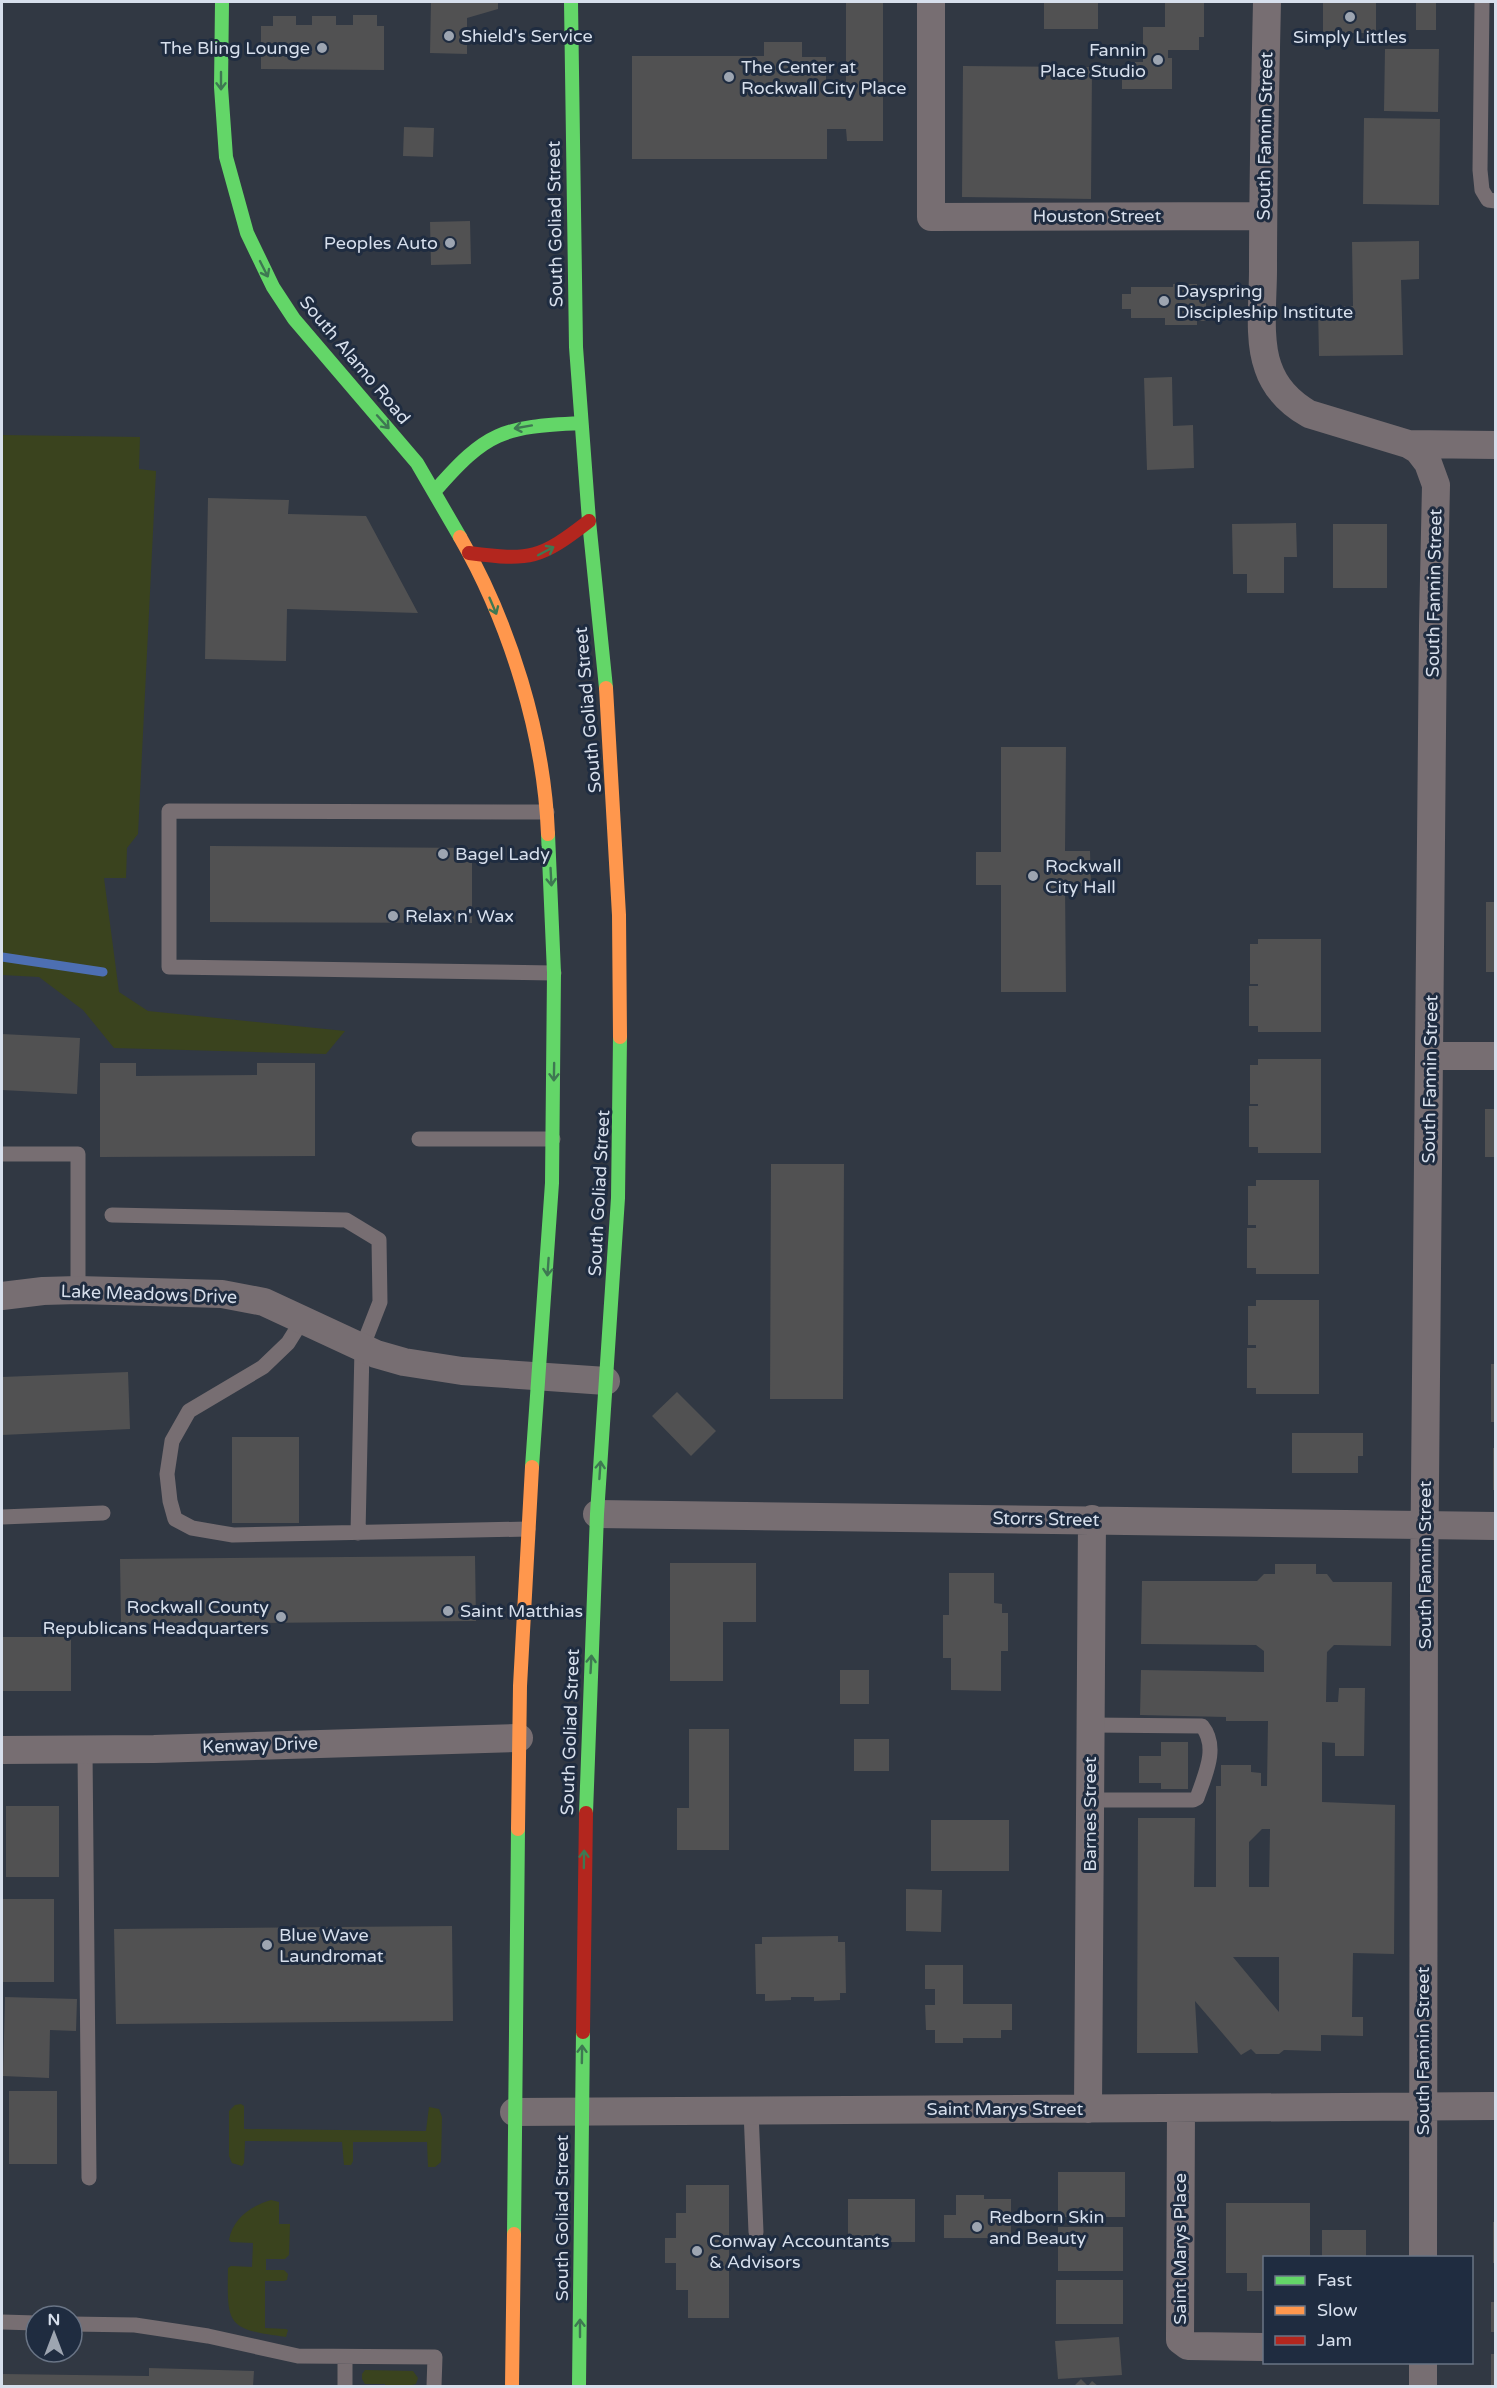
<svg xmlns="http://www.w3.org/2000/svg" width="1497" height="2388" font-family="'Varela Round',sans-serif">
  <rect width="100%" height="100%" fill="#313843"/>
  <path fill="#3a431e" d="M 2,435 L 140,437 L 139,469 L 156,471 L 138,834 L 127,848 L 126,878 L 104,878 L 119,992 L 148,1011 L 345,1031 L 326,1054 L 114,1048 L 83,1010 L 39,977 L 2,975 Z
    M 241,2104 L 244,2106 L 244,2129 L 426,2131 L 429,2107 L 439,2109 L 442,2117 L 441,2162 L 435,2167 L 428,2167 L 427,2142 L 353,2142 L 353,2161 L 351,2165 L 344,2165 L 342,2142 L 245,2141 L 244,2163 L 242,2166 L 232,2163 L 229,2156 L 229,2111 L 235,2105 Z
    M 271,2200 L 279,2202 L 279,2224 L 290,2224 L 289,2255 L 285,2259 L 266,2259 L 266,2270 L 284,2270 L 288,2274 L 287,2280 L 284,2281 L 265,2281 L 265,2328 L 286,2329 L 288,2330 L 286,2337 C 227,2329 227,2326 228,2268 L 231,2266 L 252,2267 L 253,2243 L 231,2242 L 229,2240 C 233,2218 251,2206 271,2200 Z
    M 365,2370 L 413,2371 L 418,2378 L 416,2384 L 412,2385 L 385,2386 L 385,2384 L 365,2384 L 362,2379 L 362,2374 Z"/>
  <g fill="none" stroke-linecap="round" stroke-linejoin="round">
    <path stroke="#4d6fb2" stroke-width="9" d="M 2,957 L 103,972"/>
  </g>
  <path fill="#515152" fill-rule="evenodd" d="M 431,2 L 498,2 L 498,9 L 467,18 L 467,54 L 430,53 Z
    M 846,2 L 883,2 L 883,141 L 847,141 L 846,129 L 827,129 L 827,159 L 632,159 L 632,56 L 764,56 L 764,42 L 802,42 L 802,57 L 826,57 L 826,97 L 846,97 Z
    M 1044,2 L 1098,2 L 1098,29 L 1044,29 Z
    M 1165,2 L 1204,2 L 1204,37 L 1199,37 L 1199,50 L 1168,50 L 1168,58 L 1172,58 L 1172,89 L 1122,89 L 1122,68 L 1135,68 L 1135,62 L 1143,62 L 1143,27 L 1165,27 Z
    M 1323,2 L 1376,2 L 1376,33 L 1323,33 Z
    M 1416,2 L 1436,2 L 1436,30 L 1416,30 Z
    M 353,15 L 377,15 L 377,26 L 384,26 L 384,70 L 261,69 L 261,26 L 273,26 L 273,16 L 296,16 L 296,25 L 312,25 L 312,16 L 336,16 L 336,25 L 353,25 Z
    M 1385,49 L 1439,49 L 1438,112 L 1384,111 Z
    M 963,66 L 1092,67 L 1091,199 L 962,197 Z
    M 1364,118 L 1440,119 L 1439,205 L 1363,204 Z
    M 404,127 L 434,128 L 433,157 L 403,156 Z
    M 470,221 L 471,264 L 431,265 L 430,222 Z
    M 1419,241 L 1419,279 L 1401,280 L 1403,355 L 1319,356 L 1318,307 L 1353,306 L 1352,242 Z
    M 1173,284 L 1197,284 L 1197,290 L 1206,290 L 1206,321 L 1197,321 L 1197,325 L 1165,325 L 1165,318 L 1131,318 L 1131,309 L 1122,309 L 1122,294 L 1131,294 L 1131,287 L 1173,287 Z
    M 1172,377 L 1173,426 L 1193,425 L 1194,468 L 1147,470 L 1144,378 Z
    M 208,498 L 289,500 L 288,514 L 366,516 L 418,613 L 287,609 L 286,661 L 205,659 Z
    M 1296,523 L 1297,557 L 1284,557 L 1284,593 L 1247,593 L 1247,574 L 1233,574 L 1232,524 Z
    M 1333,524 L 1387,524 L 1387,588 L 1333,588 Z
    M 1001,747 L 1066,747 L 1065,851 L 1090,851 L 1091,886 L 1065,886 L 1066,992 L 1001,992 L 1001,885 L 976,885 L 976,852 L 1001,852 Z
    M 210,846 L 472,848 L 472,923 L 210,922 Z
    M 1486,902 L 1496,902 L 1496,972 L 1486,972 Z
    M 1258,939 L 1321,939 L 1321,1032 L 1258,1032 L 1258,1026 L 1249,1026 L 1249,986 L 1258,986 L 1258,984 L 1250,984 L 1250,944 L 1258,944 Z
    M 2,1034 L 80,1038 L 77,1094 L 2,1090 Z
    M 1258,1059 L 1321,1059 L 1321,1153 L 1258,1153 L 1258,1147 L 1249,1147 L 1249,1106 L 1258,1106 L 1258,1104 L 1250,1104 L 1250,1065 L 1258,1065 Z
    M 100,1063 L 136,1063 L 136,1076 L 257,1075 L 257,1063 L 315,1063 L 315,1156 L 100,1157 Z
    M 1485,1109 L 1496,1109 L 1496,1157 L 1485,1157 Z
    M 771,1164 L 844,1164 L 843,1399 L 770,1399 Z
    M 1256,1180 L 1319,1180 L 1319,1274 L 1256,1274 L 1256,1268 L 1247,1268 L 1247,1228 L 1256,1228 L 1256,1225 L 1248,1225 L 1248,1186 L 1256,1186 Z
    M 1256,1300 L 1319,1300 L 1319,1394 L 1256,1394 L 1256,1388 L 1247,1388 L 1247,1348 L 1256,1348 L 1256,1345 L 1248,1345 L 1248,1306 L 1256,1306 Z
    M 1491,1364 L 1496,1364 L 1496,1422 L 1491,1422 Z
    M 128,1372 L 130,1429 L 2,1435 L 2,1377 Z
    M 677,1392 L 716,1431 L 691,1456 L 652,1416 Z
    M 1292,1433 L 1363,1433 L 1363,1456 L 1358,1456 L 1358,1473 L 1292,1473 Z
    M 232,1437 L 299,1437 L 299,1523 L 232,1523 Z
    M 1493,1448 L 1496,1448 L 1496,1490 L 1493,1490 Z
    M 475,1556 L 476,1621 L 121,1624 L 120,1559 Z
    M 670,1563 L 756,1563 L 756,1622 L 723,1622 L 723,1681 L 670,1681 Z
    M 1275,1564 L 1316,1564 L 1316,1574 L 1327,1574 L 1333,1582 L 1392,1582 L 1391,1646 L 1334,1645 L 1327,1652 L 1326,1702 L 1338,1702 L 1339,1688 L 1365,1688 L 1364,1756 L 1335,1756 L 1335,1743 L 1322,1742 L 1322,1802 L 1395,1805 L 1394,1954 L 1353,1953 L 1352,2017 L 1363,2017 L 1363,2036 L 1321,2035 L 1321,2051 L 1284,2050 L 1279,2054 L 1256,2054 L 1251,2049 L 1241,2055 L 1195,2001 L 1198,2053 L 1137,2053 L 1138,1818 L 1195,1818 L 1194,1887 L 1216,1887 L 1216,1786 L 1221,1786 L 1221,1765 L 1251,1765 L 1251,1772 L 1261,1773 L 1261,1786 L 1267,1786 L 1268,1721 L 1226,1721 L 1226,1717 L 1140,1715 L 1141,1670 L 1264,1672 L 1264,1651 L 1256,1645 L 1141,1644 L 1142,1581 L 1257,1581 L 1264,1574 L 1275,1574 ZM 1262,1829 L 1270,1829 L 1269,1887 L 1249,1887 L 1249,1842 ZM 1233,1957 L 1279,1957 L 1279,2012 Z
    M 949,1573 L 994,1573 L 994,1603 L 1002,1604 L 1002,1613 L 1008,1613 L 1008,1651 L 1001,1651 L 1001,1691 L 951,1690 L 951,1658 L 943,1658 L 943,1615 L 949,1615 Z
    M 2,1637 L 71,1637 L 71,1691 L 2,1691 Z
    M 840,1670 L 869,1670 L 869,1704 L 840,1704 Z
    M 689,1729 L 729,1729 L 729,1850 L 677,1850 L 677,1808 L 689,1808 Z
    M 854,1739 L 889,1739 L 889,1771 L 854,1771 Z
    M 1161,1742 L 1188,1742 L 1188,1789 L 1161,1789 L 1161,1783 L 1139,1783 L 1139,1756 L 1161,1756 Z
    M 6,1806 L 59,1806 L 59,1877 L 6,1877 Z
    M 931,1820 L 1009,1820 L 1009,1871 L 931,1871 Z
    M 906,1889 L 942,1890 L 941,1932 L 906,1931 Z
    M 2,1899 L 54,1899 L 54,1982 L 2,1982 Z
    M 452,1926 L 453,2021 L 116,2024 L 114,1929 Z
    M 838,1936 L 838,1942 L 845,1942 L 846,1993 L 840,1993 L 840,2000 L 814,2001 L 814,1997 L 791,1997 L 791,2000 L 765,2001 L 765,1994 L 756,1994 L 755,1944 L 762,1944 L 762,1937 Z
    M 925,1965 L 963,1965 L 963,2004 L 1012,2004 L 1012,2030 L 1001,2030 L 1001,2038 L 963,2038 L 963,2043 L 935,2043 L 935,2030 L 926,2030 L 925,2005 L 935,2005 L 935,1989 L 925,1989 Z
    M 5,1997 L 77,1999 L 76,2031 L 50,2030 L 49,2078 L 3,2076 Z
    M 9,2091 L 57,2091 L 57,2164 L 9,2164 Z
    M 1058,2172 L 1125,2172 L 1125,2217 L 1058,2217 Z
    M 686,2185 L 729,2185 L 729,2318 L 688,2318 L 688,2290 L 676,2290 L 676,2263 L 665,2263 L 665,2238 L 676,2238 L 676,2213 L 686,2213 Z
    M 956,2195 L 984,2195 L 984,2199 L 1011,2199 L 1011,2238 L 944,2238 L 944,2215 L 956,2215 Z
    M 848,2199 L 915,2199 L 915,2242 L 848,2242 Z
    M 1226,2203 L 1310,2203 L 1310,2258 L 1264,2258 L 1264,2291 L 1247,2291 L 1247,2273 L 1226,2273 Z
    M 1493,2222 L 1496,2222 L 1496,2263 L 1493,2263 Z
    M 1058,2227 L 1123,2227 L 1123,2271 L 1058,2271 Z
    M 1322,2230 L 1366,2230 L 1366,2258 L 1322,2258 Z
    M 1056,2280 L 1123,2280 L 1123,2324 L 1056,2324 Z
    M 1491,2302 L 1496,2302 L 1496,2332 L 1491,2332 Z
    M 1119,2337 L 1122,2375 L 1058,2379 L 1055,2341 Z
    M 1491,2354 L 1496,2354 L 1496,2386 L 1491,2386 Z
    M 149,2368 L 254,2371 L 253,2386 L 2,2386 L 2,2374 L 149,2376 Z
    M 1081,2379 L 1088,2386 L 1092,2381 L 1098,2386 L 1074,2386 Z"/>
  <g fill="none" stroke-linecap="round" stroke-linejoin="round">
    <path stroke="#776e72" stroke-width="15" d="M 1482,2 L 1480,170 L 1482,190 L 1488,200 L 1496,201
      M 547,812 L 169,811 L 169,967 L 554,973
      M 419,1139 L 553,1139
      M 2,1154 L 78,1154 L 78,1290
      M 112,1215 L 346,1220 L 379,1240 L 380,1302 L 362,1348 L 358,1533
      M 303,1319 L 288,1343 L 263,1367 L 189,1411 L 172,1441 L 167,1474 L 170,1501 L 175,1519 L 192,1528 L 233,1535 L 528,1529
      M 2,1517 L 103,1513
      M 85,1750 L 89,2178
      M 1090,1800 L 1193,1800 L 1197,1798 C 1205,1775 1219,1747 1202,1726 L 1091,1725
      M 751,2111 L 756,2232
      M 2,2322 L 36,2323
      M 72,2324 L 135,2325 L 208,2336 L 298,2356 L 435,2357 L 434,2386
      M 345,2386 L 345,2357"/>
    <path stroke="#776e72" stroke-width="28" d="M 931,2 L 931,217 L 1263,216
      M 1267,2 C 1265,91 1263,181 1263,271 C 1263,299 1258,340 1268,367 C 1275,388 1290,403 1309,414 L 1408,444 L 1418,450 L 1428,463 L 1436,485 L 1433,626 L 1424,1592 L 1423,2258
      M 1408,444 L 1496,445
      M 1430,1056 L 1496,1056
      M 2,1296 L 43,1291 L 78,1290 L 222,1294 L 264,1302 L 376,1354 L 404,1362 L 462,1371 L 606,1381
      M 597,1514 L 1496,1526
      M 2,1750 L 154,1749 L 519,1738
      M 1181,2108 L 1180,2340 L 1188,2346 L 1264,2347
      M 1088,2109 L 1092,1519
      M 514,2112 L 1496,2106
      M 1423,2362 L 1423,2386"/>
    <path stroke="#63d668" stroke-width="14" d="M 222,2 L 221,87 L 226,157 L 247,233 L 273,287 L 294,319 L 417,463 L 460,537
      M 571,2 L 576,347 L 589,521 L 606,688
      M 434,492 C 487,431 502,427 581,423
      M 532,1467 L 552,1183 L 554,973 L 548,834
      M 586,1813 L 597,1514 L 618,1198 L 620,1037
      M 514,2234 L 518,1829
      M 579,2386 L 583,2032"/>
    <path stroke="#ff974d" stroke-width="14" d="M 460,537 C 510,624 544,734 548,834
      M 606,688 L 619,915 L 620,1037
      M 518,1829 L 520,1686 L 532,1467
      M 512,2386 L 514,2234"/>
    <path stroke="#b3261e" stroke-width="14" d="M 469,553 C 531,561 540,559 589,521
      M 583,2032 L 586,1813"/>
  </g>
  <defs><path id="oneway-shaft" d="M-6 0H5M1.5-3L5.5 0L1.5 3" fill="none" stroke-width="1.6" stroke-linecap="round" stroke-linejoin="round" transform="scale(1.5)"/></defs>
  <g stroke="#3e7852">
    <use href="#oneway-shaft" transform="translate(221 81) rotate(90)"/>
    <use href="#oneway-shaft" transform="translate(264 269) rotate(63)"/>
    <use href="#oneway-shaft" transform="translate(383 422) rotate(48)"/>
    <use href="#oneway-shaft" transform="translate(523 427) rotate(170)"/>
    <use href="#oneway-shaft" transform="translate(546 551) rotate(-28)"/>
    <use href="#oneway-shaft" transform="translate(493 606) rotate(67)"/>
    <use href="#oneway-shaft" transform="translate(551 877) rotate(87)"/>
    <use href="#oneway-shaft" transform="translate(554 1072) rotate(91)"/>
    <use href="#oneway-shaft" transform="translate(548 1267) rotate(94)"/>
    <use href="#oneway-shaft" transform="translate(600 1470) rotate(-86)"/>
    <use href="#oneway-shaft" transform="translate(591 1664) rotate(-87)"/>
    <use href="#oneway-shaft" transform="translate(584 1859) rotate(-89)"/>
    <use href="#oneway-shaft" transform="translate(582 2054) rotate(-89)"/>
    <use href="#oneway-shaft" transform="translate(580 2328) rotate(-90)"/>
  </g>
  <g fill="#9da5b1" stroke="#1f2c40" stroke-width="2">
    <circle cx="1350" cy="17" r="6"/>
    <circle cx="449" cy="36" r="6"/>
    <circle cx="322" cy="48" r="6"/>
    <circle cx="1158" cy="60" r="6"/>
    <circle cx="729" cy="77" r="6"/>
    <circle cx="450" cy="243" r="6"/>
    <circle cx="1164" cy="301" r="6"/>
    <circle cx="443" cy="854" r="6"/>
    <circle cx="1033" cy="876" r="6"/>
    <circle cx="393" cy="916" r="6"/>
    <circle cx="448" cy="1611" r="6"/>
    <circle cx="281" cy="1617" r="6"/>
    <circle cx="267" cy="1945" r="6"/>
    <circle cx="977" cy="2227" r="6"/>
    <circle cx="697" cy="2251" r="6"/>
  </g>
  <g text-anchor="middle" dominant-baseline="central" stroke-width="6" stroke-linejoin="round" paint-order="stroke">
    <g font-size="18" fill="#d7dfec" stroke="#1f2c40" text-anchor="start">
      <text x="461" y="36">Shield's Service</text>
      <text x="1350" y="37" text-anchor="middle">Simply Littles</text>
      <text x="310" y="48" text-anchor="end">The Bling Lounge</text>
      <text x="1146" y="50" text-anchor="end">Fannin<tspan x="1146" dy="21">Place Studio</tspan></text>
      <text x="741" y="67">The Center at<tspan x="741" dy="21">Rockwall City Place</tspan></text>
      <text x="438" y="243" text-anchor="end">Peoples Auto</text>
      <text x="1176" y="291">Dayspring<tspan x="1176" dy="21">Discipleship Institute</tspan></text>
      <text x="455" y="854">Bagel Lady</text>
      <text x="1045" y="866">Rockwall<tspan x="1045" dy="21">City Hall</tspan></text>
      <text x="405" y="916">Relax n' Wax</text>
      <text x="269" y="1607" text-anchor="end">Rockwall County<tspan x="269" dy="21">Republicans Headquarters</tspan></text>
      <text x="460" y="1611">Saint Matthias</text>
      <text x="279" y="1935">Blue Wave<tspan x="279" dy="21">Laundromat</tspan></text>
      <text x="989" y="2217">Redborn Skin<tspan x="989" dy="21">and Beauty</tspan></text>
      <text x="709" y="2241">Conway Accountants<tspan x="709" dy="21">&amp; Advisors</tspan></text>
    </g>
    <g font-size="18" fill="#d7dfec" stroke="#1f2c40">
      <text transform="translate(1265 136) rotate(-89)">South Fannin Street</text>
      <text x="1097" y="216">Houston Street</text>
      <text transform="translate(555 224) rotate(-91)">South Goliad Street</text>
      <text transform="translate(355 360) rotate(50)">South Alamo Road</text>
      <text transform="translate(1434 593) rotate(-89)">South Fannin Street</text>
      <text transform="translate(588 710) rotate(-95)">South Goliad Street</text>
      <text transform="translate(1430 1079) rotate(-89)">South Fannin Street</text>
      <text transform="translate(599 1193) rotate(-87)">South Goliad Street</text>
      <text transform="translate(149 1294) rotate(2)">Lake Meadows Drive</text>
      <text transform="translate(1046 1519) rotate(1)">Storrs Street</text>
      <text transform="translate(1425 1565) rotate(-90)">South Fannin Street</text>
      <text transform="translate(570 1732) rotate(-88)">South Goliad Street</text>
      <text transform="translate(260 1745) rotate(-2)">Kenway Drive</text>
      <text transform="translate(1090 1814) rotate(-90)">Barnes Street</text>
      <text transform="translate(1423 2051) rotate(-90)">South Fannin Street</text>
      <text x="1005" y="2109">Saint Marys Street</text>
      <text transform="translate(562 2218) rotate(-90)">South Goliad Street</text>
      <text transform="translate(1180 2249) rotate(-90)">Saint Marys Place</text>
    </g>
  </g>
  <rect width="1497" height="2388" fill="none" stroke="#d7dfec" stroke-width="6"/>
  <rect x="1263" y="2256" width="210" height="108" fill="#1f2c40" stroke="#697485" stroke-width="1.5"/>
  <rect x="1275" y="2276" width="30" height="9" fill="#63d668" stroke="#697485" stroke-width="1.5"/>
  <text x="1317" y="2286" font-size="18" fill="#d7dfec">Fast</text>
  <rect x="1275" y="2306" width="30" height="9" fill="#ff974d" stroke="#697485" stroke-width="1.5"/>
  <text x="1317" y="2316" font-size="18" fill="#d7dfec">Slow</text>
  <rect x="1275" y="2336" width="30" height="9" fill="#b3261e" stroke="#697485" stroke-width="1.5"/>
  <text x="1317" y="2346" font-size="18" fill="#d7dfec">Jam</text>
  <g transform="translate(54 2334)"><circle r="28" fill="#1f2c40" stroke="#697485" stroke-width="1.5"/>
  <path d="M0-4.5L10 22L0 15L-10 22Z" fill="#9da5b1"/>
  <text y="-9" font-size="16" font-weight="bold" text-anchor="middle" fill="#d7dfec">N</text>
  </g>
</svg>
